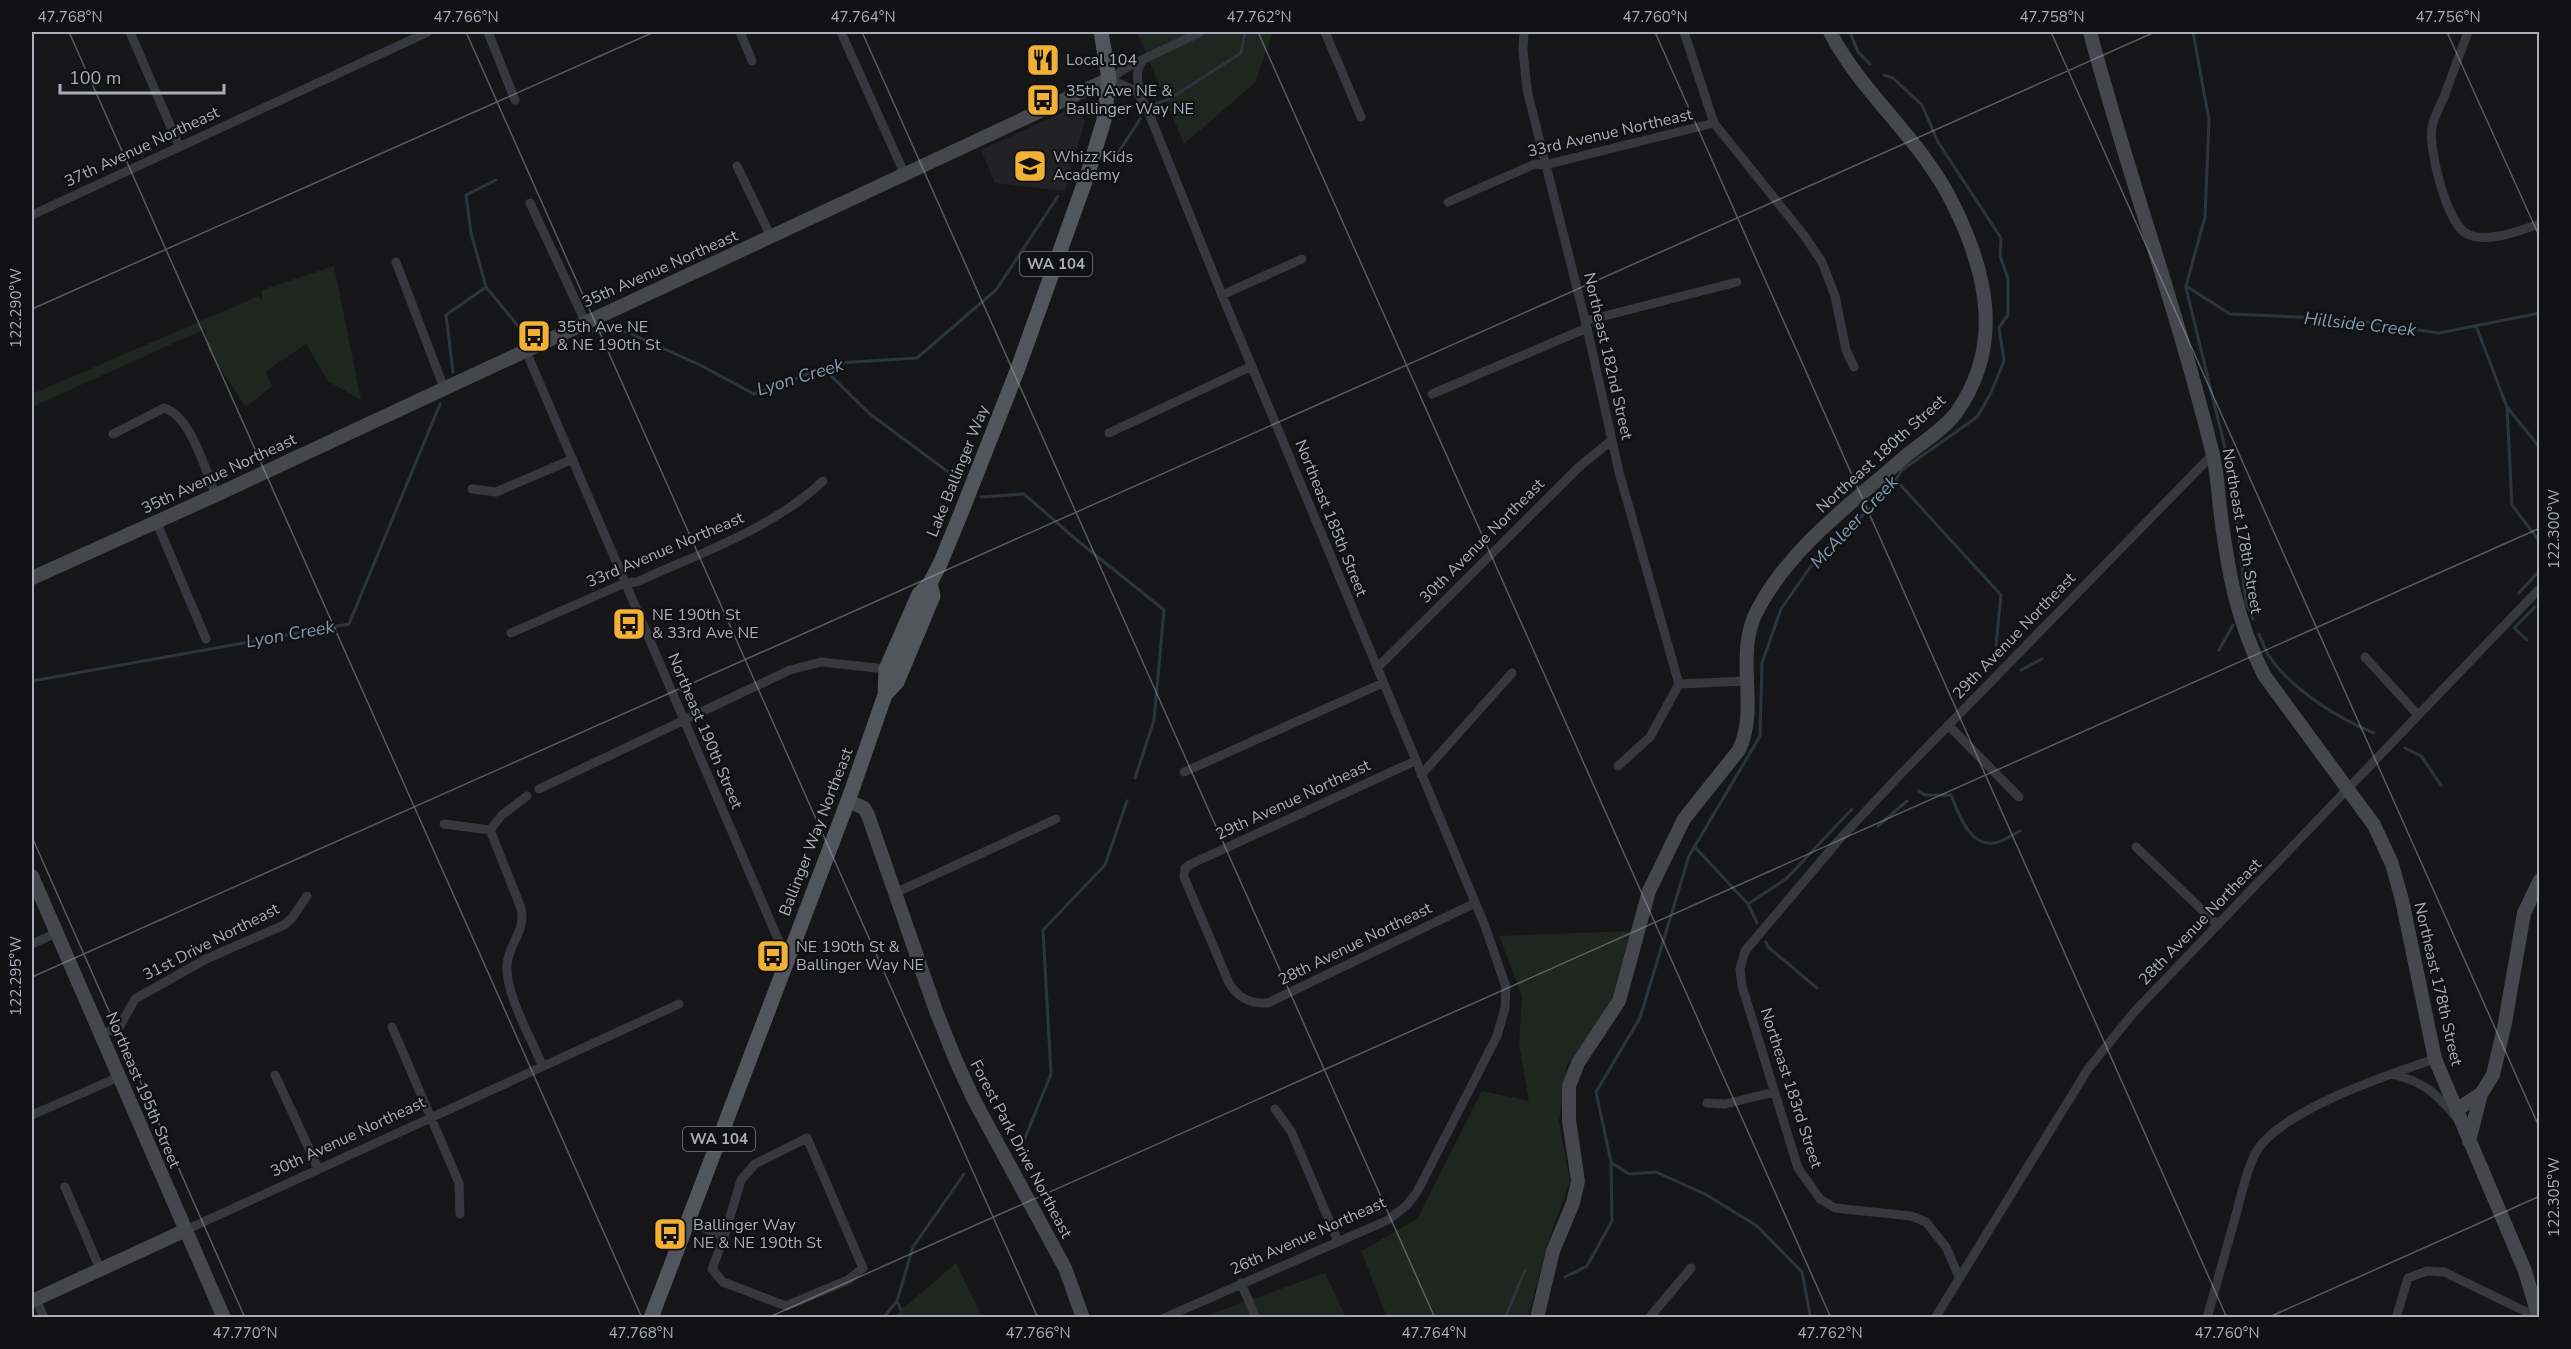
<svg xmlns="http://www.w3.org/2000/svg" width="2571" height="1349" font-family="'Nunito Sans',sans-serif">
  <rect width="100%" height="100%" fill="#161618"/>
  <path fill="#222225" d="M 1072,108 L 1085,121 L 1065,191 L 995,183 L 981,150 Z"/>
  <path fill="#1e261f" d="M 1137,32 L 1273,32 L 1255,83 L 1184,144 Z
    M 334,266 L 361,400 L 328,381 L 306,344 L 266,371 L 272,386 L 246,407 L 209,352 L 205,329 L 32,407 L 32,394 L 259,296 L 262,301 L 262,290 Z
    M 1631,931 L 1610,1005 L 1567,1066 L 1559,1121 L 1570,1182 L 1548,1242 L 1528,1317 L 1387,1317 L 1361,1251 L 1417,1219 L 1482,1091 L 1529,1101 L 1519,1044 L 1522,996 L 1499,936 Z
    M 956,1263 L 982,1317 L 893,1317 Z
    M 1325,1273 L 1346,1317 L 1200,1318 Z"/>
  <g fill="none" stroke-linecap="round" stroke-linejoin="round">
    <path stroke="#2c353c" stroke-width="3" d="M 1850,32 L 1858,52 L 1870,64
      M 2193,32 L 2209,120 L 2205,217 L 2186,286 L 2230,314 L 2346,319 L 2439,333 L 2540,313
      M 1155,104 L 1171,98 L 1241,53 L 1245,32
      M 1113,161 L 1140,119
      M 486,287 L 471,233 L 466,195 L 496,180
      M 2186,288 L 2227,456 L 2234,503
      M 2476,326 L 2507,407 L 2540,448
      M 588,332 L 627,332 L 702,366 L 754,394 L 837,363 L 917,358 L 996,290 L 1058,196
      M 823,368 L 870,414 L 959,480
      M 453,372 L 446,315 L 486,287 L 523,332 L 539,332
      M 2507,407 L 2512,505 L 2540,542
      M 1895,479 L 2001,595 L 1996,645
      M 981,497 L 1024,494 L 1078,541 L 1164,610 L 1154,720 L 1135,778
      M 2236,513 L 2246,603 L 2253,619
      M 2519,593 L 2540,570
      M 2259,634 C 2262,641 2265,650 2269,656 C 2291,689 2337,718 2374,733
      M 2527,640 L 2514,628 L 2535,607
      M 2219,650 L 2233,625
      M 2021,670 L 2042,659
      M 32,681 L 349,624 L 440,404
      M 2405,748 L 2421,756 L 2441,785
      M 1919,791 L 1925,795 L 1951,795 C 1958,813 1971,851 1998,842 C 2005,840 2013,835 2020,831
      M 1878,826 L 1907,801
      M 1694,846 L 1748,904 L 1757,923
      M 1748,904 L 1786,879 L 1852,809
      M 1766,942 L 1768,947 L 1817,988
      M 1021,1148 L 1051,1074 L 1043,930 L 1105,865 L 1127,801
      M 1612,1163 L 1629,1174 L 1656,1172 L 1705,1194 L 1757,1226 L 1802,1272 L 1810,1315 L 1807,1318
      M 1565,1277 L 1587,1266 L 1612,1221 L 1611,1162 L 1596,1092 L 1640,1018 L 1689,856 L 1760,736 L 1762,663 L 1781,609 L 1818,556 L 1886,494 L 1902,470 L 1977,417 L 1990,395 L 2004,361 L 1999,327 L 2008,315 L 2008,279 L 2000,256 L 2001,238 L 1938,142 L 1922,105 L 1893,78 L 1884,75
      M 897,1301 L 901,1310
      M 883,1318 L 897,1301 L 913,1247 L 964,1174
      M 1505,1318 L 1525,1270"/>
    <path stroke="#37383d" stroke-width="9" d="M 130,32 L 179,146
      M 488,32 L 515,100
      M 740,32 L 752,61
      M 841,32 L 905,175
      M 1325,32 L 1361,117
      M 1524,32 L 1523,50 L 1527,90 L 1587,328 L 1619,472 L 1679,684
      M 1684,32 L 1714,123 L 1803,234 L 1822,262 L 1835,296 L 1846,350 L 1854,367
      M 2468,32 C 2460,53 2452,75 2444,97 C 2440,106 2434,117 2432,127 C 2428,149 2447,224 2467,234 C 2488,244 2520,230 2540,224
      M 1109,79 L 1136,91 L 1146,106 L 1222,295 L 1485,926 L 1506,987 L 1505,1008 L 1497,1036 L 1417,1192 L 1407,1205 L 1388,1220 L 1164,1318
      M 1109,79 L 1131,65 L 1201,32
      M 1141,98 C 1138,84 1134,72 1143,60
      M 737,166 L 771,237
      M 1448,202 L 1535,164 L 1545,165 L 1714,123
      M 530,203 L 585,321
      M 32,215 L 428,32
      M 396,262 L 444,388
      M 1222,295 L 1302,259
      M 1585,321 L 1737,282
      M 525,349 L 787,960
      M 1432,394 L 1587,328
      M 1109,433 L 1252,366
      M 113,434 L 164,408 C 191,416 205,470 216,495
      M 472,489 L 496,492 L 573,459
      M 156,521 L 206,639
      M 511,633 L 625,583 L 637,582 C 700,553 772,529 823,481
      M 2365,657 L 2418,715
      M 1377,668 L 1579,467 L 1612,440
      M 1679,684 L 1746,681
      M 1948,725 L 2019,797
      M 1415,761 L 1191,864 L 1185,868 L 1184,877 L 1229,983 C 1238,998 1250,1004 1268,1003 L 1475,903
      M 1618,766 L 1650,737 L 1679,684
      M 1184,772 L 1383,683
      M 1421,775 L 1512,673
      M 539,789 L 790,670 L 821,662 L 886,669
      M 444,824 L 490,830 L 502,815 L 527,796
      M 490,830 L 521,908 C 526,932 509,942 507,965 C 505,993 531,1038 542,1065
      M 2136,847 L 2218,925
      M 895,893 L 1056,819
      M 32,944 L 56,933
      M 392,1027 L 459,1183 L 460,1214
      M 101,1035 L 120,1026 L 135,999 L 206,959 L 284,925 L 292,918 L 307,896
      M 2392,1074 C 2424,1082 2435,1092 2456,1117
      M 275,1075 L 318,1168
      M 1707,1103 L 1725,1104 L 1774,1092
      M 1275,1109 L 1291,1131 L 1338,1241
      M 32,1115 L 119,1077
      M 65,1187 L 100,1269
      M 688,1221 L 724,1237 L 712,1269 L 723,1282 L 786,1306 L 848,1280 L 863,1268 L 807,1138 L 755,1164 L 741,1180 L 724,1237
      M 186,1230 L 679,1004
      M 1959,1277 L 1946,1247 L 1926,1222 L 1911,1216 L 1835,1208 L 1820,1199 L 1798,1168 L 1742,986 L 1740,969 L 1745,951 L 1838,841 L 1896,779 L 2213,454
      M 1241,1283 L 1256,1318
      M 36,1299 L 44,1318
      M 1649,1318 L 1691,1268
      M 1935,1318 L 2088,1069 L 2135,1011 L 2540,588
      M 2207,1318 C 2217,1282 2227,1247 2237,1211 C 2242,1192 2246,1172 2255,1154 C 2277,1111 2390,1074 2435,1059
      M 2396,1318 L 2408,1278 L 2427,1271 L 2444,1272 L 2539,1318"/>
    <path stroke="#45474d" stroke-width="14" d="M 2090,32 C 2127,172 2177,309 2212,451 C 2217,470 2218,490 2220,509 C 2228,571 2236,619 2264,675 L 2374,825 L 2392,864 L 2402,900 L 2435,1059 L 2525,1271 L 2539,1318
      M 32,578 L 216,495 L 1109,79
      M 848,801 L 864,808 L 868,815 L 936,1011 L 956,1061 L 974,1100 L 1065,1268 L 1083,1318
      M 32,876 L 224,1318
      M 2456,1110 L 2481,1094 L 2493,1075 L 2505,1023 L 2524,913 L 2540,880
      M 2469,1141 L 2481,1094
      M 32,1301 L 186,1230
      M 1537,1318 L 1553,1251 L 1573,1203 L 1578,1181 L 1569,1120 L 1569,1086 L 1578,1063 L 1619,1001 L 1649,891 L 1684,819 L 1739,750 C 1760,706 1733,654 1758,609 C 1792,545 1855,501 1908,454 C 1923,442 1944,429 1956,413 C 2003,347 1988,276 1955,208 C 1924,141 1863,96 1830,32"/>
    <path stroke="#53555c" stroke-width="15" d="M 885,695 L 886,669 L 919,594 L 930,583 L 940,564 L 961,513 L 1017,371 L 1088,173 L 1104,120 L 1109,79 L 1101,32
      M 651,1318 L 848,801 L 885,695 L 897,682 L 933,596 L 930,583"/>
  </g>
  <path fill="none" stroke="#a8adb8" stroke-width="1.5" stroke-opacity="0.45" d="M 69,32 L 642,1318M 466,32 L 1038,1318M 862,32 L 1435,1318M 1258,32 L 1831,1318M 1655,32 L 2227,1318M 2051,32 L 2540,1129M 2447,32 L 2540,238M 32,309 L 654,32M 32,837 L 245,1318M 32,977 L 2155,32M 767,1318 L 2540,528M 2267,1318 L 2540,1196"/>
  <defs>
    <g id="restaurant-square" transform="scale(1.725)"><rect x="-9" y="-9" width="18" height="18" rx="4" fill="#f2b134" stroke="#111113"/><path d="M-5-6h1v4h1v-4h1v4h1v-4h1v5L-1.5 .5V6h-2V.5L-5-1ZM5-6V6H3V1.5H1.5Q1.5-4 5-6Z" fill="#111"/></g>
    <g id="bus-square" transform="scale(1.725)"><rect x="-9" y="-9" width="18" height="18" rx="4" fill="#f2b134" stroke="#111113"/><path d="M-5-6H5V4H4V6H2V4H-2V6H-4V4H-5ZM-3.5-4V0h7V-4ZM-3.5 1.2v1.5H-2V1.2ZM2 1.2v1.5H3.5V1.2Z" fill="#111"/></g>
    <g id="school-square" transform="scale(1.725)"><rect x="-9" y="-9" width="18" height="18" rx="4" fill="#f2b134" stroke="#111113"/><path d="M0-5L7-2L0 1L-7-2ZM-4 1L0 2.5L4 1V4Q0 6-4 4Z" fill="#111"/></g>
  </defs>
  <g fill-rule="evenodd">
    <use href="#restaurant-square" x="1043" y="60"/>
    <use href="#bus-square" x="1043" y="100"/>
    <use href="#school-square" x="1030" y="166"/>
    <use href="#bus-square" x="534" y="336"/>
    <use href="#bus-square" x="629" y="624"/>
    <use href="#bus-square" x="773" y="956"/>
    <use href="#bus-square" x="670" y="1234"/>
  </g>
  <g text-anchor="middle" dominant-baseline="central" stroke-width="4.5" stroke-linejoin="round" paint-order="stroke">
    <g fill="#111113" stroke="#7b7e86" stroke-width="1.5">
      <rect x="1020" y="252" width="72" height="24" rx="4.5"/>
      <rect x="683" y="1127" width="72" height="24" rx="4.5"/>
    </g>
    <g font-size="15" font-weight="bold" fill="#a8adb8">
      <text x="1056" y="264">WA 104</text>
      <text x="719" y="1139">WA 104</text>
    </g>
    <g font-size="16" fill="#a8adb8" stroke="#111113" text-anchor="start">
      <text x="1066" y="60">Local 104</text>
      <text x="1066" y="91">35th Ave NE &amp;<tspan x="1066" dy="18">Ballinger Way NE</tspan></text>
      <text x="1053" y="157">Whizz Kids<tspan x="1053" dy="18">Academy</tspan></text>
      <text x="557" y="327">35th Ave NE<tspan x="557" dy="18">&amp; NE 190th St</tspan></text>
      <text x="652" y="615">NE 190th St<tspan x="652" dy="18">&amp; 33rd Ave NE</tspan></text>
      <text x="796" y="947">NE 190th St &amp;<tspan x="796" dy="18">Ballinger Way NE</tspan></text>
      <text x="693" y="1225">Ballinger Way<tspan x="693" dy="18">NE &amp; NE 190th St</tspan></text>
    </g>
    <g font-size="16" fill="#a8adb8" stroke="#111113">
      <text transform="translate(1610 133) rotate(-13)">33rd Avenue Northeast</text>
      <text transform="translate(142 147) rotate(-25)">37th Avenue Northeast</text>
      <text transform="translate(660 269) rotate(-24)">35th Avenue Northeast</text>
      <text transform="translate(1608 356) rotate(77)">Northeast 182nd Street</text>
      <text transform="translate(1881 454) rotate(-42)">Northeast 180th Street</text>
      <text transform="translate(958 471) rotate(-68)">Lake Ballinger Way</text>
      <text transform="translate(219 474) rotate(-25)">35th Avenue Northeast</text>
      <text transform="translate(1331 518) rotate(68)">Northeast 185th Street</text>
      <text transform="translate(2242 531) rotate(80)">Northeast 178th Street</text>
      <text transform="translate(1482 541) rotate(-45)">30th Avenue Northeast</text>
      <text transform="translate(665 550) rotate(-23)">33rd Avenue Northeast</text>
      <text transform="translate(2014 636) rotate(-46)">29th Avenue Northeast</text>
      <text transform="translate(705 731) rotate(67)">Northeast 190th Street</text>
      <text transform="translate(1293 800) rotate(-25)">29th Avenue Northeast</text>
      <text transform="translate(816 832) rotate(-69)">Ballinger Way Northeast</text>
      <text transform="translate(2200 922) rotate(-46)">28th Avenue Northeast</text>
      <text transform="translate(211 942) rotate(-27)">31st Drive Northeast</text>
      <text transform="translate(1355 944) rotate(-26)">28th Avenue Northeast</text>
      <text transform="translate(2438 984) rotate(77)">Northeast 178th Street</text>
      <text transform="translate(1791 1088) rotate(72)">Northeast 183rd Street</text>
      <text transform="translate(143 1090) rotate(67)">Northeast 195th Street</text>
      <text transform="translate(348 1137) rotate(-25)">30th Avenue Northeast</text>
      <text transform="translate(1021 1149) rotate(62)">Forest Park Drive Northeast</text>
      <text transform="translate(1308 1236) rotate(-24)">26th Avenue Northeast</text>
    </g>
    <g font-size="18" font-style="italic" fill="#7f9bb3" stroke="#111113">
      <text transform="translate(2360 324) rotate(6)">Hillside Creek</text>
      <text transform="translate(800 377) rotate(-17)">Lyon Creek</text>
      <text transform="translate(1854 522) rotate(-47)">McAleer Creek</text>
      <text transform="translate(290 634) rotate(-10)">Lyon Creek</text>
    </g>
  </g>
  <rect width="2571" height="1349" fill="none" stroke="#111113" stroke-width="66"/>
  <path d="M60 84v9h164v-9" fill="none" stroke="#a8adb8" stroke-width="3"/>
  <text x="69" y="84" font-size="18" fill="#a8adb8" stroke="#111113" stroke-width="4.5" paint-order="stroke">100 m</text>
  <rect x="33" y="33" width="2505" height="1283" fill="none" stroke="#a8adb8" stroke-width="2"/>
  <g font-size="15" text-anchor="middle" fill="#a8adb8">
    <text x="70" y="22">47.768°N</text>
    <text x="466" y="22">47.766°N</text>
    <text x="863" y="22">47.764°N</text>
    <text x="1259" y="22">47.762°N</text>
    <text x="1655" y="22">47.760°N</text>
    <text x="2052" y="22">47.758°N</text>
    <text x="2448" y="22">47.756°N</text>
    <text transform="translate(16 308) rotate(-90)" y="5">122.290°W</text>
    <text transform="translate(2554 529) rotate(-90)" y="5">122.300°W</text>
    <text transform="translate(16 976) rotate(-90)" y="5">122.295°W</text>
    <text transform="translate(2554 1197) rotate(-90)" y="5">122.305°W</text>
    <text x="245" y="1338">47.770°N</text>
    <text x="641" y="1338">47.768°N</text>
    <text x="1038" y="1338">47.766°N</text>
    <text x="1434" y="1338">47.764°N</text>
    <text x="1830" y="1338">47.762°N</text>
    <text x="2227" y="1338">47.760°N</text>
  </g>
</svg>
